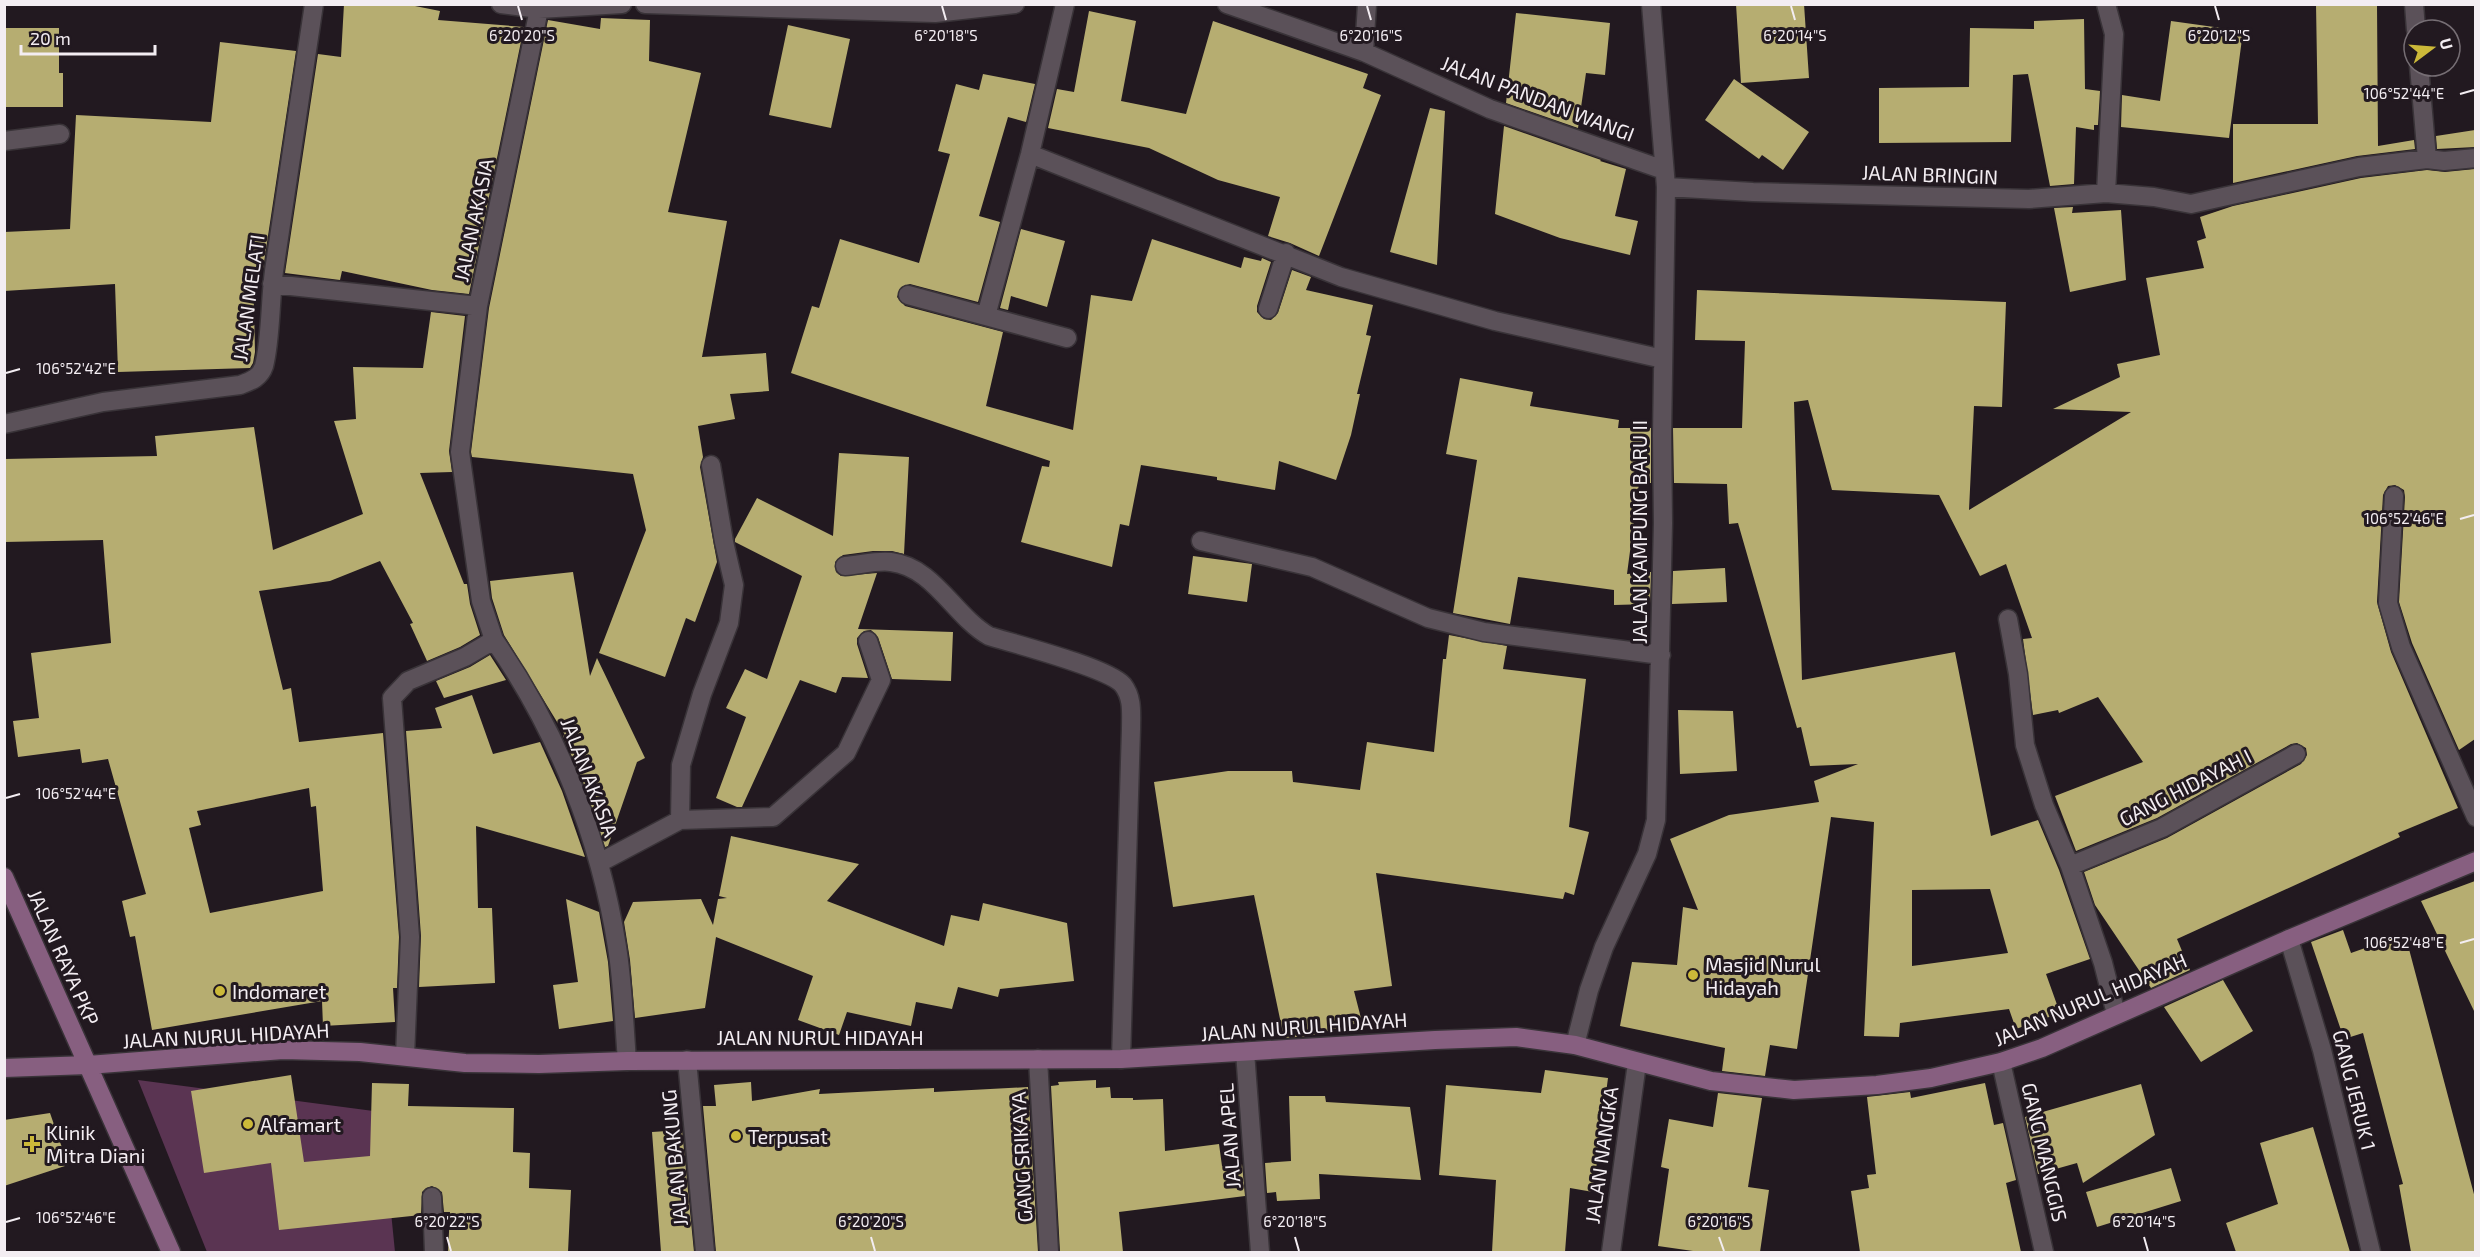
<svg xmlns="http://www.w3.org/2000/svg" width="2480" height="1257" font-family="'Exo 2',sans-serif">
  <rect width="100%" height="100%" fill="#221920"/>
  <path fill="#5a3452" d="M 138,1080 L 381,1112 L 395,1252 L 207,1252 Z"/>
  <path fill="#b6ad71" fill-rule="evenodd" d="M 344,4 L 405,4 L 440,11 L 438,20 L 524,27 L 469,294 L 432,290 L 342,271 L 340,280 L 285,273 L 318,54 L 341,57 Z
    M 1736,4 L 1804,4 L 1809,78 L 1741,83 Z
    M 2316,4 L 2377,4 L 2378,146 L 2414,140 L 2415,149 L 2357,156 L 2233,183 L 2233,124 L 2318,124 Z
    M 1089,11 L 1136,21 L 1121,101 L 1186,114 L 1213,21 L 1368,74 L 1363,88 L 1381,95 L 1319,256 L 1290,243 L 1268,236 L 1280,197 L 1218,180 L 1149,148 L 1048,128 L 1057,89 L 1074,92 Z
    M 1516,13 L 1610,23 L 1605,75 L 1586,73 L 1578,128 L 1506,103 Z
    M 601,18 L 650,20 L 649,61 L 701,73 L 668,212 L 727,221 L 702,357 L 766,353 L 769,391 L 730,394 L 735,419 L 698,426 L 703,457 L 700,467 L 717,562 L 695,622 L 686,618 L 665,677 L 599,653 L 646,530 L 633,474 L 472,457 L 471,452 L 489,308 L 548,20 L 600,29 Z
    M 2084,19 L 2085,89 L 2100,91 L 2098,125 L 2094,125 L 2094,130 L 2076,127 L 2074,184 L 2050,186 L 2028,74 L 2013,75 L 2011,142 L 1879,143 L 1879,88 L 1969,87 L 1970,28 L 2034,29 L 2034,21 Z
    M 2171,21 L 2243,31 L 2229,138 L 2121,127 L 2122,95 L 2160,101 Z
    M 788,25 L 850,39 L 831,128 L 769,115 Z
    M 4,28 L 59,28 L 59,73 L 63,73 L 63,107 L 4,107 Z
    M 220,42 L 296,51 L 263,269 L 253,267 L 255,352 L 253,363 L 250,368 L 118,372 L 115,284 L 4,291 L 4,232 L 70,229 L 76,115 L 211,122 Z
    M 983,74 L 1035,84 L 1026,122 L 1008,117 L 979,216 L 1000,222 L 978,302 L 910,284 L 901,287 L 897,297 L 905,306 L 1003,332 L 986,406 L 1073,430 L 1091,295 L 1132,301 L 1152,239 L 1241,268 L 1244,257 L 1261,261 L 1262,258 L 1271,262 L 1257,306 L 1257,312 L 1264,319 L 1271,320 L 1278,313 L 1292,270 L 1311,277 L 1306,290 L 1373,305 L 1366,335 L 1371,336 L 1357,394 L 1360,394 L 1351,435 L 1336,480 L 1279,461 L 1275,490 L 1217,480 L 1217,477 L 1141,465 L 1129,526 L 1120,524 L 1112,567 L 1021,542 L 1042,466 L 1049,467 L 1050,461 L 791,373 L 812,306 L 819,308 L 840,239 L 919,263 L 950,154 L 938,151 L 956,84 L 979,90 Z
    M 1734,79 L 1809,132 L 1783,170 L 1762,155 L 1759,159 L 1705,120 Z
    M 1430,108 L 1445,111 L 1437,265 L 1390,252 Z
    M 1504,126 L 1601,160 L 1600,161 L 1626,169 L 1615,216 L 1638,221 L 1630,255 L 1560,238 L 1495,214 Z
    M 2475,130 L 2475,147 L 2437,149 L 2436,136 Z
    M 2475,169 L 2475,739 L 2459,750 L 2412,643 L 2399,602 L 2405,497 L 2404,490 L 2395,485 L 2388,486 L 2383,495 L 2377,602 L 2391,652 L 2458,808 L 2398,833 L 2400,837 L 2177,939 L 2190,970 L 2151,988 L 2095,905 L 2084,872 L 2167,838 L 2301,764 L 2307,755 L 2306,748 L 2297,743 L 2291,744 L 2157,818 L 2076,851 L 2055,796 L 2143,762 L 2098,697 L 2059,713 L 2058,710 L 2033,715 L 2023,639 L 2032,638 L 2006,564 L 1980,576 L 1939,495 L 1832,490 L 1808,400 L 1794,402 L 1802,680 L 1955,652 L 1991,836 L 2038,820 L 2059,870 L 2090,959 L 2046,974 L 2060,1013 L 2016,1029 L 2009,1009 L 1900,1023 L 1899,1037 L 1864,1036 L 1874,822 L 1831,817 L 1797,1049 L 1770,1045 L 1765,1076 L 1722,1071 L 1725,1048 L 1620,1026 L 1632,962 L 1677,965 L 1683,907 L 1698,910 L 1670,839 L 1729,815 L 1819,802 L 1814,781 L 1858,764 L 1810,766 L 1801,727 L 1797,728 L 1738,523 L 1729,524 L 1727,484 L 1674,483 L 1673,428 L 1742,428 L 1745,341 L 1695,340 L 1697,290 L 2006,302 L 2002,407 L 1974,406 L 1969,510 L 2131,412 L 2053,409 L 2120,377 L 2117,364 L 2160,355 L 2146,278 L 2204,268 L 2197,241 L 2206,238 L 2200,217 L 2233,206 L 2361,178 L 2427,170 L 2445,172 ZM 1990,889 L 2008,953 L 1912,966 L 1912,890 Z
    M 2073,207 L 2072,213 L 2121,210 L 2126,280 L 2070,292 L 2054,208 Z
    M 1021,229 L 1065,241 L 1047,307 L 1011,296 L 1008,310 L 1000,308 Z
    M 431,312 L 465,316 L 449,451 L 452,472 L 420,473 L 464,584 L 467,584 L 470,604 L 480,635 L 460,647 L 427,661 L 410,624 L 413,623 L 380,561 L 330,581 L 259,591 L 283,690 L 291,688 L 299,742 L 383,733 L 399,937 L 397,988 L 393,988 L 395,1022 L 323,1026 L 322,1001 L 152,1030 L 135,936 L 130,937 L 122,901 L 146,894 L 108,759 L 82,763 L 80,749 L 18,757 L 13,721 L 39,718 L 31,653 L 111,643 L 103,540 L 4,542 L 4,459 L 157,456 L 155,436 L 254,427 L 273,550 L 363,514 L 334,421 L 356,419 L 353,367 L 423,368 ZM 309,788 L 311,807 L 316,806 L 323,891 L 210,913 L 189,828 L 201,825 L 197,811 Z
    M 1460,378 L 1533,392 L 1530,406 L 1619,420 L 1618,428 L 1651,428 L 1651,483 L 1639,483 L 1627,574 L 1651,572 L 1650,604 L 1614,605 L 1614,590 L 1518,577 L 1510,624 L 1453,613 L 1477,460 L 1446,454 Z
    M 839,453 L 909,457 L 904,554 L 892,551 L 873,551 L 843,555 L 835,562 L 836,572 L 841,576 L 877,573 L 858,629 L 953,632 L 951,681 L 892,679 L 878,637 L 871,630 L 864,631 L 857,638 L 857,644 L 868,678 L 842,677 L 836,693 L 800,680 L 742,807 L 737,807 L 716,798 L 746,717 L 726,708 L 745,669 L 767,679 L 802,576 L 735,542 L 735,539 L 757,498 L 833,536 Z
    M 1193,556 L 1252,564 L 1247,602 L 1188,594 Z
    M 1725,568 L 1727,602 L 1672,604 L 1673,571 Z
    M 573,572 L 590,676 L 597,658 L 645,758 L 637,762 L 608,846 L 605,847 L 583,782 L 563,736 L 565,735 L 504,635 L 492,598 L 490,581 Z
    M 1449,635 L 1507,646 L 1503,669 L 1586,679 L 1569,827 L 1589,832 L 1574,895 L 1565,892 L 1563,899 L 1376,873 L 1392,986 L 1354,991 L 1362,1022 L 1309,1036 L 1284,1038 L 1254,895 L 1173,907 L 1154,782 L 1228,771 L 1292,771 L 1293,782 L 1360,790 L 1367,742 L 1434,752 L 1443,659 L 1446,659 Z
    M 490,655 L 506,680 L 444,698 L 436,681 L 470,667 Z
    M 472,695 L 493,754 L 540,742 L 562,791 L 585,857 L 476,826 L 478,908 L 492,908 L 495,983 L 419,987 L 421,936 L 406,731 L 442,728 L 435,708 Z
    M 1678,710 L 1733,711 L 1737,771 L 1680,774 Z
    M 731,836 L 859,864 L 827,901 L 944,946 L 951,915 L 979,921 L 983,903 L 1067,923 L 1074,981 L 1000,989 L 998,997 L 958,987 L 952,1009 L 916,1002 L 911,1026 L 847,1012 L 839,1035 L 798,1020 L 813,976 L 716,937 L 705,1008 L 635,1018 L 630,960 L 624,922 L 633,902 L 701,899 L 713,925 L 718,899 L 727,898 L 719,896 Z
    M 2475,881 L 2475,1013 L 2421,901 Z
    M 566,899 L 599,912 L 608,962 L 613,1021 L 559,1029 L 553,985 L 578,982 Z
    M 2343,930 L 2351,953 L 2405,934 L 2475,1198 L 2475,1252 L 2411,1252 L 2399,1185 L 2403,1184 L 2363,1033 L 2344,1039 L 2311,942 Z
    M 2223,980 L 2253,1031 L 2201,1062 L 2164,1007 Z
    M 1545,1070 L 1608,1078 L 1593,1192 L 1570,1188 L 1565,1252 L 1492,1252 L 1496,1180 L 1439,1175 L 1446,1085 L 1541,1093 Z
    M 291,1075 L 304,1162 L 370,1156 L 372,1083 L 409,1084 L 408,1106 L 514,1108 L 513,1152 L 530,1153 L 529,1188 L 571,1190 L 568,1252 L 448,1252 L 450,1212 L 444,1212 L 442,1192 L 432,1186 L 426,1188 L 422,1192 L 421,1215 L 279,1230 L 271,1163 L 204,1173 L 191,1091 Z
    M 1096,1080 L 1096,1088 L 1110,1087 L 1111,1098 L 1133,1098 L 1133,1100 L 1163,1099 L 1165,1151 L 1219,1144 L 1222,1166 L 1242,1164 L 1245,1196 L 1119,1212 L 1123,1252 L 1060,1252 L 1051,1086 L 1059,1085 L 1058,1082 Z
    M 751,1082 L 752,1101 L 820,1089 L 819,1094 L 934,1088 L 934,1092 L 1028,1087 L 1038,1252 L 716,1252 L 703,1106 L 716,1106 L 714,1085 Z
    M 1985,1083 L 1994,1125 L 2003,1123 L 2016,1180 L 2006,1183 L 2021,1252 L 1860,1252 L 1851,1191 L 1869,1188 L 1867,1175 L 1876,1174 L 1867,1097 L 1910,1092 L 1911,1098 Z
    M 2141,1084 L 2155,1135 L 2083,1183 L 2077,1163 L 2038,1174 L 2025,1117 Z
    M 1718,1093 L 1762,1098 L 1748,1187 L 1769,1190 L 1760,1252 L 1700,1252 L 1658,1246 L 1669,1169 L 1661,1167 L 1669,1119 L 1713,1127 Z
    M 1289,1096 L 1325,1096 L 1326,1102 L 1410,1107 L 1421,1180 L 1319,1174 L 1320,1199 L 1277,1201 L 1276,1192 L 1267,1193 L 1265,1163 L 1291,1161 Z
    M 50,1113 L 68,1165 L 4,1186 L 4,1120 Z
    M 2313,1127 L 2350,1252 L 2236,1252 L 2226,1223 L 2278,1204 L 2260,1143 Z
    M 682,1130 L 694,1252 L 661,1252 L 652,1132 Z
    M 2171,1168 L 2181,1201 L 2097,1227 L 2086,1192 Z"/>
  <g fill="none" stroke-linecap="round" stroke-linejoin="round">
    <g stroke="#393338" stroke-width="21">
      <path id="street" d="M 501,4 L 539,9 L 622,4
        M 645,4 L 935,13 L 1015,4
        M 1227,4 L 1364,52 L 1490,109 L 1664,170
        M 2414,4 L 2416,30
        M 1364,52 L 1367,4
        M 2419,66 L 2427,159
        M 4,141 L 60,134
        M 1030,154 L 1341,277 L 1495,321 L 1663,359
        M 1666,187 L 1753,192 L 2029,199 L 2106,193 L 2154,197 L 2191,204 L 2359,167 L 2427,159 L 2444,161 L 2476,158
        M 2106,193 L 2114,34 L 2106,4
        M 272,284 L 478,306
        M 908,295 L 1067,338
        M 1268,309 L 1286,253
        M 986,316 L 1030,154 L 1065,4
        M 4,424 L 103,402 L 240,385 C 251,381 260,378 264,366 C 271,339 270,300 274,271 C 287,182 301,93 314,4
        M 2394,496 L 2388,603 L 2401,647 L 2476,817
        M 1201,541 L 1312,567 L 1428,618 L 1484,632 L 1661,655
        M 845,566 C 860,565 877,560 891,562 C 934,567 954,616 989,636 C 1015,644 1109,668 1123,685 C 1133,698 1131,713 1131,729 L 1121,1059
        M 2008,619 L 2018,674 L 2025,745 L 2044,805 L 2070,866 L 2103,963 L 2116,1014
        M 494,640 L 481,601 L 460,452 L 478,306 L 539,9
        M 680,820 L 681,765 L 702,694 L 729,623 L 734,585 L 724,542 L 711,465
        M 599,863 L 680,820 L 773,817 L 846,753 L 881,680 L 868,641
        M 2070,866 L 2162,828 L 2296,754
        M 2289,939 L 2322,1050 L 2371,1252
        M 1575,1045 L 1589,990 L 1604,947 L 1647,854 L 1656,820 L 1663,523 L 1662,436 L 1666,187 L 1651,4
        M 1245,1052 L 1260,1252
        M 405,1056 L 410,937 L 392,698 L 408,681 L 465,657 L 494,640 C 557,730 600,838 617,947 C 623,984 624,1023 627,1061
        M 1038,1059 L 1049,1252
        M 687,1060 L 705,1252
        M 2001,1062 L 2044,1252
        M 432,1197 L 434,1252
        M 1611,1252 L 1637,1063"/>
    </g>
    <g stroke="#393338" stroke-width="21">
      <path id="secondary" d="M 4,877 L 171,1252
        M 4,1068 L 88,1065 L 283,1050 L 360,1052 L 465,1063 L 539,1064 L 627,1061 L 1121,1059 L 1435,1040 L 1516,1037 L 1575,1045 L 1711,1081 L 1794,1090 L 1877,1085 L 1931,1078 L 2001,1062 L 2042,1048 L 2289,939 L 2476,861"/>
    </g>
    <use href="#street" stroke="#5b5159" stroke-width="18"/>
    <use href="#secondary" stroke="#875f80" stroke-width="18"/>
  </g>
  <path fill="none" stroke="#f3edf2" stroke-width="2" d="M 518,6 L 522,20M 942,6 L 946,20M 1367,6 L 1371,20M 1791,6 L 1795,20M 2215,6 L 2219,20M 2460,94 L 2474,90M 6,373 L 20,369M 2460,519 L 2474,515M 6,798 L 20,794M 2460,943 L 2474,939M 6,1222 L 20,1218M 447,1237 L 451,1251M 871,1237 L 875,1251M 1295,1237 L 1299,1251M 1719,1237 L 1724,1251M 2144,1237 L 2148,1251"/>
  <g fill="#ccb939" stroke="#221920" stroke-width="2">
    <circle cx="1693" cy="975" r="6"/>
    <circle cx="220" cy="991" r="6"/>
    <circle cx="248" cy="1124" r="6"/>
    <circle cx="736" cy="1136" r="6"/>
    <path d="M29 1135h6v6h6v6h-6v6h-6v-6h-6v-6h6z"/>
  </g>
  <g text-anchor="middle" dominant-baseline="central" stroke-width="6" stroke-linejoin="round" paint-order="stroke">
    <g font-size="20" fill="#f3edf2" stroke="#221920">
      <text transform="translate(1538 98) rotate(21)">JALAN PANDAN WANGI</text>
      <text transform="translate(1930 174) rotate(2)">JALAN BRINGIN</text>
      <text transform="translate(473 220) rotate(-78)">JALAN AKASIA</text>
      <text transform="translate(248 298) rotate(-82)">JALAN MELATI</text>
      <text transform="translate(1639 532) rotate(-90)">JALAN KAMPUNG BARU II</text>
      <text transform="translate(590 777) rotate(69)">JALAN AKASIA</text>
      <text transform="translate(2185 787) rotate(-27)">GANG HIDAYAH I</text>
      <text transform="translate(64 957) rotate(66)">JALAN RAYA PKP</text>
      <text transform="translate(2090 999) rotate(-23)">JALAN NURUL HIDAYAH</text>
      <text transform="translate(1304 1026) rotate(-4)">JALAN NURUL HIDAYAH</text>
      <text transform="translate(226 1035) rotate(-3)">JALAN NURUL HIDAYAH</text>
      <text x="820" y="1037">JALAN NURUL HIDAYAH</text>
      <text transform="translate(2355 1090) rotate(76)">GANG JERUK 1</text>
      <text transform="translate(1229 1136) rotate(-94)">JALAN APEL</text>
      <text transform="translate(2045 1152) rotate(77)">GANG MANGGIS</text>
      <text transform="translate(1601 1155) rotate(-82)">JALAN NANGKA</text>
      <text transform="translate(1021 1157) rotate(-93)">GANG SRIKAYA</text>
      <text transform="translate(674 1158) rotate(-95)">JALAN BAKUNG</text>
    </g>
    <g font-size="20" fill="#f3edf2" stroke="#221920" text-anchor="start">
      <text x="1705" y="964">Masjid Nurul<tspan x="1705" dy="23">Hidayah</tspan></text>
      <text x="232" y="991">Indomaret</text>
      <text x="260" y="1124">Alfamart</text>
      <text x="46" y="1132">Klinik<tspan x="46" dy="23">Mitra Diani</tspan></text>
      <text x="748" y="1136">Terpusat</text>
    </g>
  </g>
  <g font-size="15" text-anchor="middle" fill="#f3edf2" stroke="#221920" stroke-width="6" stroke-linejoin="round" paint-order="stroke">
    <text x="522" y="41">6°20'20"S</text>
    <text x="946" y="41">6°20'18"S</text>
    <text x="1371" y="41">6°20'16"S</text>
    <text x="1795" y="41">6°20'14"S</text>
    <text x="2219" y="41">6°20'12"S</text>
    <text x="2404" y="99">106°52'44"E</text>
    <text x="76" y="374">106°52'42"E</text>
    <text x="2404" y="524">106°52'46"E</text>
    <text x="76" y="799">106°52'44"E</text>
    <text x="2404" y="948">106°52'48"E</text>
    <text x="76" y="1223">106°52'46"E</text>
    <text x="447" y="1227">6°20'22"S</text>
    <text x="871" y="1227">6°20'20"S</text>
    <text x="1295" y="1227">6°20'18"S</text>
    <text x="1719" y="1227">6°20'16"S</text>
    <text x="2144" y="1227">6°20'14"S</text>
  </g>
  <rect width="2480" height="1257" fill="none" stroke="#f3edf2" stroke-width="12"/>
  <g transform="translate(2432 48) rotate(74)"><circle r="28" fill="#221920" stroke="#766e74" stroke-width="1.5"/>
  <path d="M0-4.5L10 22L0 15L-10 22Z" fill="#ccb939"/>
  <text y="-9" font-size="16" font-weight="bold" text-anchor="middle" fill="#f3edf2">U</text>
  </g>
  <path d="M21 45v9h134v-9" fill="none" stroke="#f3edf2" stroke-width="3"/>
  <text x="30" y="45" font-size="18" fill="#f3edf2" stroke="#221920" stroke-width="4.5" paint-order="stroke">20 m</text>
</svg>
